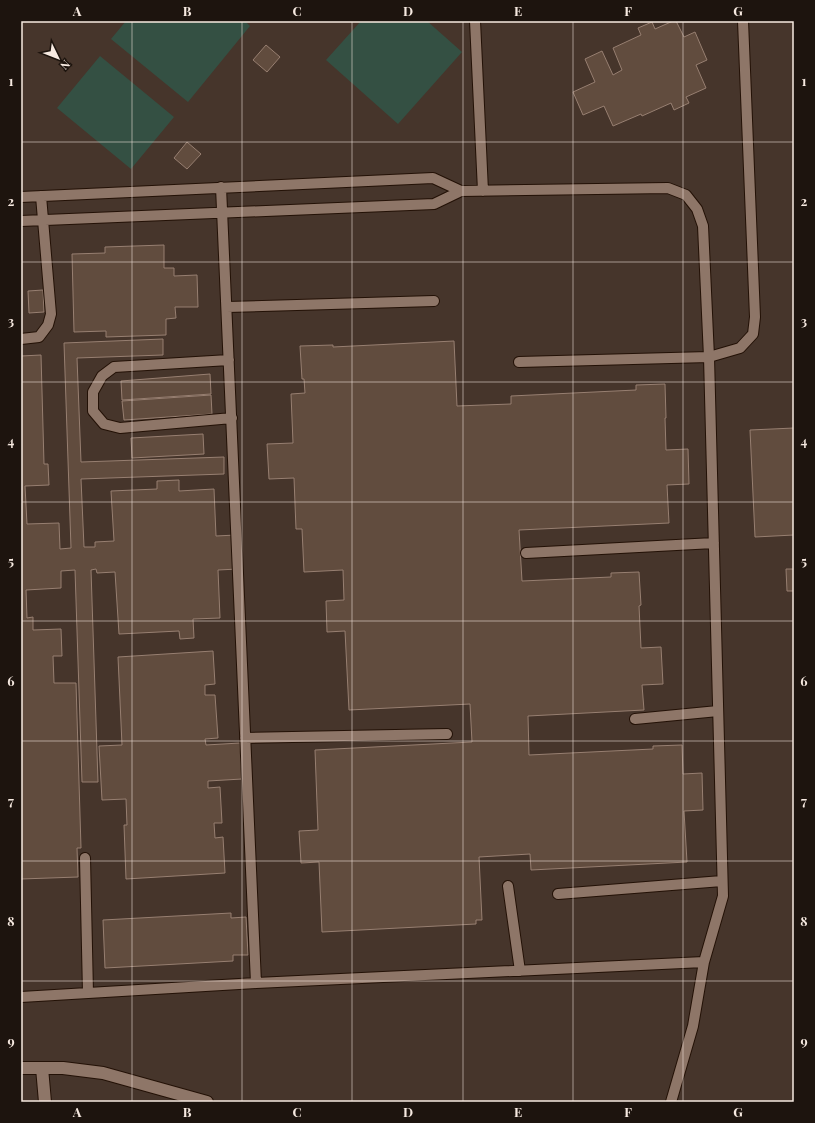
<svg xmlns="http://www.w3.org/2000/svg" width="815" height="1123" font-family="'Playfair Display',serif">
  <rect width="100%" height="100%" fill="#3c291c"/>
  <path fill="#46352b" d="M 21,21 L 794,21 L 794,1102 L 21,1102 Z"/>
  <path fill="#345043" d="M 126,21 L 245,21 L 250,26 L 188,102 L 111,39 Z
    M 361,21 L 427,21 L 462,52 L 398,124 L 326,60 Z
    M 100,56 L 174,117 L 131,169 L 57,108 Z"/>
  <path fill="#614c3e" stroke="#977f71" d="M 673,21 L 676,21 L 684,37 L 695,32 L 707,60 L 696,65 L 706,88 L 686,97 L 689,103 L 674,110 L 671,103 L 642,116 L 641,114 L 613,126 L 604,106 L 583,115 L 573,92 L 595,82 L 585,59 L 602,51 L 613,75 L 622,70 L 613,48 L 641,35 L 638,28 L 652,22 L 655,29 Z
    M 266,45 L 280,57 L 267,72 L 253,60 Z
    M 187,142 L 201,154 L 187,169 L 174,158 Z
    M 164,245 L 164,268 L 174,268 L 174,276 L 197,275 L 198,307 L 175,307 L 176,318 L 166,319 L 166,335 L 106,337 L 106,331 L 74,332 L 72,254 L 105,253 L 105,247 Z
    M 43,290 L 44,312 L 29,313 L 28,291 Z
    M 163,339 L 163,355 L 77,358 L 81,462 L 224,457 L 224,474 L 81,479 L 84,547 L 95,547 L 95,542 L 114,541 L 111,491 L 157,489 L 157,481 L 179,480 L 179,491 L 214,489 L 216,536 L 236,535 L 238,569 L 218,570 L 220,618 L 193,619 L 194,638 L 180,639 L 179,631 L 119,634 L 115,572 L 97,573 L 96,569 L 91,570 L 98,782 L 82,782 L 75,570 L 61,571 L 61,588 L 26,590 L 27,618 L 33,617 L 33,630 L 61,629 L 62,656 L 53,656 L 54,683 L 76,683 L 81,848 L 77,848 L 78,877 L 21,879 L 21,356 L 41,355 L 44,464 L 48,464 L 49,485 L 25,486 L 27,524 L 59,523 L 60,549 L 71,548 L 64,343 Z
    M 454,341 L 457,406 L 511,404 L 511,396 L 636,390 L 636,385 L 665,384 L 666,418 L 665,418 L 666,450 L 688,449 L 689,484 L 667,485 L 669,523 L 519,530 L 522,581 L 611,577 L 611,573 L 639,572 L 641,605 L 639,606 L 641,648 L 661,647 L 663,684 L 642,685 L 644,710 L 528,716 L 529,755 L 653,749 L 653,746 L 682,745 L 683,774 L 702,773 L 703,810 L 684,811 L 687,862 L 531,870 L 530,854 L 479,857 L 482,920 L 476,920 L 476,924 L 322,932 L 319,862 L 301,863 L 299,831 L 318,830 L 315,750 L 472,742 L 470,704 L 349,710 L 345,631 L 327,632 L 326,601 L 344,600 L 343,570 L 304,572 L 302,529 L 296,529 L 294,478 L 269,479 L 267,444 L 293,443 L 291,394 L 305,393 L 304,379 L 302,379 L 300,346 L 333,345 L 333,347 Z
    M 210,374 L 211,394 L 122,400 L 121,381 Z
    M 211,395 L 212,414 L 124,420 L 122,401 Z
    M 794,428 L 794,535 L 755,537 L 750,430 Z
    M 203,434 L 204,454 L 132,458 L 131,438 Z
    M 786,569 L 794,569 L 794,591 L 787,591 Z
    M 213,651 L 215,684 L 205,685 L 205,695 L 215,695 L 218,738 L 205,739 L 206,745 L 240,743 L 242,779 L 208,781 L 208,788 L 220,787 L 222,823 L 214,823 L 215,838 L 223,837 L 225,873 L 126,879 L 124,825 L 127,825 L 126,799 L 102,800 L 99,746 L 122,745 L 118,657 Z
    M 231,913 L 231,918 L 246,917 L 248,955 L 233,955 L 233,961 L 105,968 L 103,920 Z"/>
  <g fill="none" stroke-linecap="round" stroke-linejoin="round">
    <g stroke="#231106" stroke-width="12">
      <path id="lane" d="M 475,21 L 483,191
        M 221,187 L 256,983
        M 21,197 L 433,178 L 461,191
        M 21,221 L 434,204 L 461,191 L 668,188 L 686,195 L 697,209 L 703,226 L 709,357 L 723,896 L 704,962 L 256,983 L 21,997
        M 227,307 L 434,301
        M 21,339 L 39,337 L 48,325 L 51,314 L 41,196
        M 229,360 L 114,367 L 102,376 L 93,392 L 93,411 L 104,424 L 120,428 L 232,418
        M 519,362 L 709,357 L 740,348 L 753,334 L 755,317 L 743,21
        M 526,553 L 714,543
        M 635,719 L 718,711
        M 245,738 L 447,734
        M 85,858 L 88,993
        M 508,886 L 520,971
        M 558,894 L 722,881
        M 671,1102 L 693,1026 L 704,962"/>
    </g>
    <g stroke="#231106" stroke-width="14">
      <path id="street" d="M 21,1068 L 63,1068 L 103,1073 L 207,1102
        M 42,1068 L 45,1102"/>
    </g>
    <use href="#lane" stroke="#8e7668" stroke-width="10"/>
    <use href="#street" stroke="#8e7668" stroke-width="12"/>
  </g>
  <path fill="none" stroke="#f7eae1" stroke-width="1" stroke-opacity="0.55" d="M 132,21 L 132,1102M 242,21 L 242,1102M 352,21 L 352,1102M 463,21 L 463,1102M 573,21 L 573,1102M 683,21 L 683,1102M 21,142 L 794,142M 21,262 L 794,262M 21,382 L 794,382M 21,502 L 794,502M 21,621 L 794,621M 21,741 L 794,741M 21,861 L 794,861M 21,981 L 794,981"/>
  <rect width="815" height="1123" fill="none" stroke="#1d140e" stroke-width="44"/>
  <g transform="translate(58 58) rotate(133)" stroke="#1d140e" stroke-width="3" paint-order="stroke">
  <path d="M0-3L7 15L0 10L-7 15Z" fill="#f7eae1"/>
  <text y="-6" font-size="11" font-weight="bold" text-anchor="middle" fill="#f7eae1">N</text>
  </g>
  <rect x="22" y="22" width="771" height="1079" fill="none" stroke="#f7eae1" stroke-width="1.5"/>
  <g font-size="13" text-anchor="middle" font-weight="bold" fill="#f7eae1">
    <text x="77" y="16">A</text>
    <text x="187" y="16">B</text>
    <text x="297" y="16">C</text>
    <text x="408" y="16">D</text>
    <text x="518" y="16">E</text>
    <text x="628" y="16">F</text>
    <text x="738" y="16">G</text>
    <text x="11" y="86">1</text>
    <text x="804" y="86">1</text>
    <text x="11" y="206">2</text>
    <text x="804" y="206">2</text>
    <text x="11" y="326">3</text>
    <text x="804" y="326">3</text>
    <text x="11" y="446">4</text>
    <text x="804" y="446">4</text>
    <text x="11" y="566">5</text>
    <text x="804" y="566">5</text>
    <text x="11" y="686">6</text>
    <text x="804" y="686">6</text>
    <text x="11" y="806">7</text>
    <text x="804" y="806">7</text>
    <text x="11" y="926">8</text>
    <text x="804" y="926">8</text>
    <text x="11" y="1046">9</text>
    <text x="804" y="1046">9</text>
    <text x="77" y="1117">A</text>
    <text x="187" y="1117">B</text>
    <text x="297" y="1117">C</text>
    <text x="408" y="1117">D</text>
    <text x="518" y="1117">E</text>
    <text x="628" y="1117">F</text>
    <text x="738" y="1117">G</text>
  </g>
</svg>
